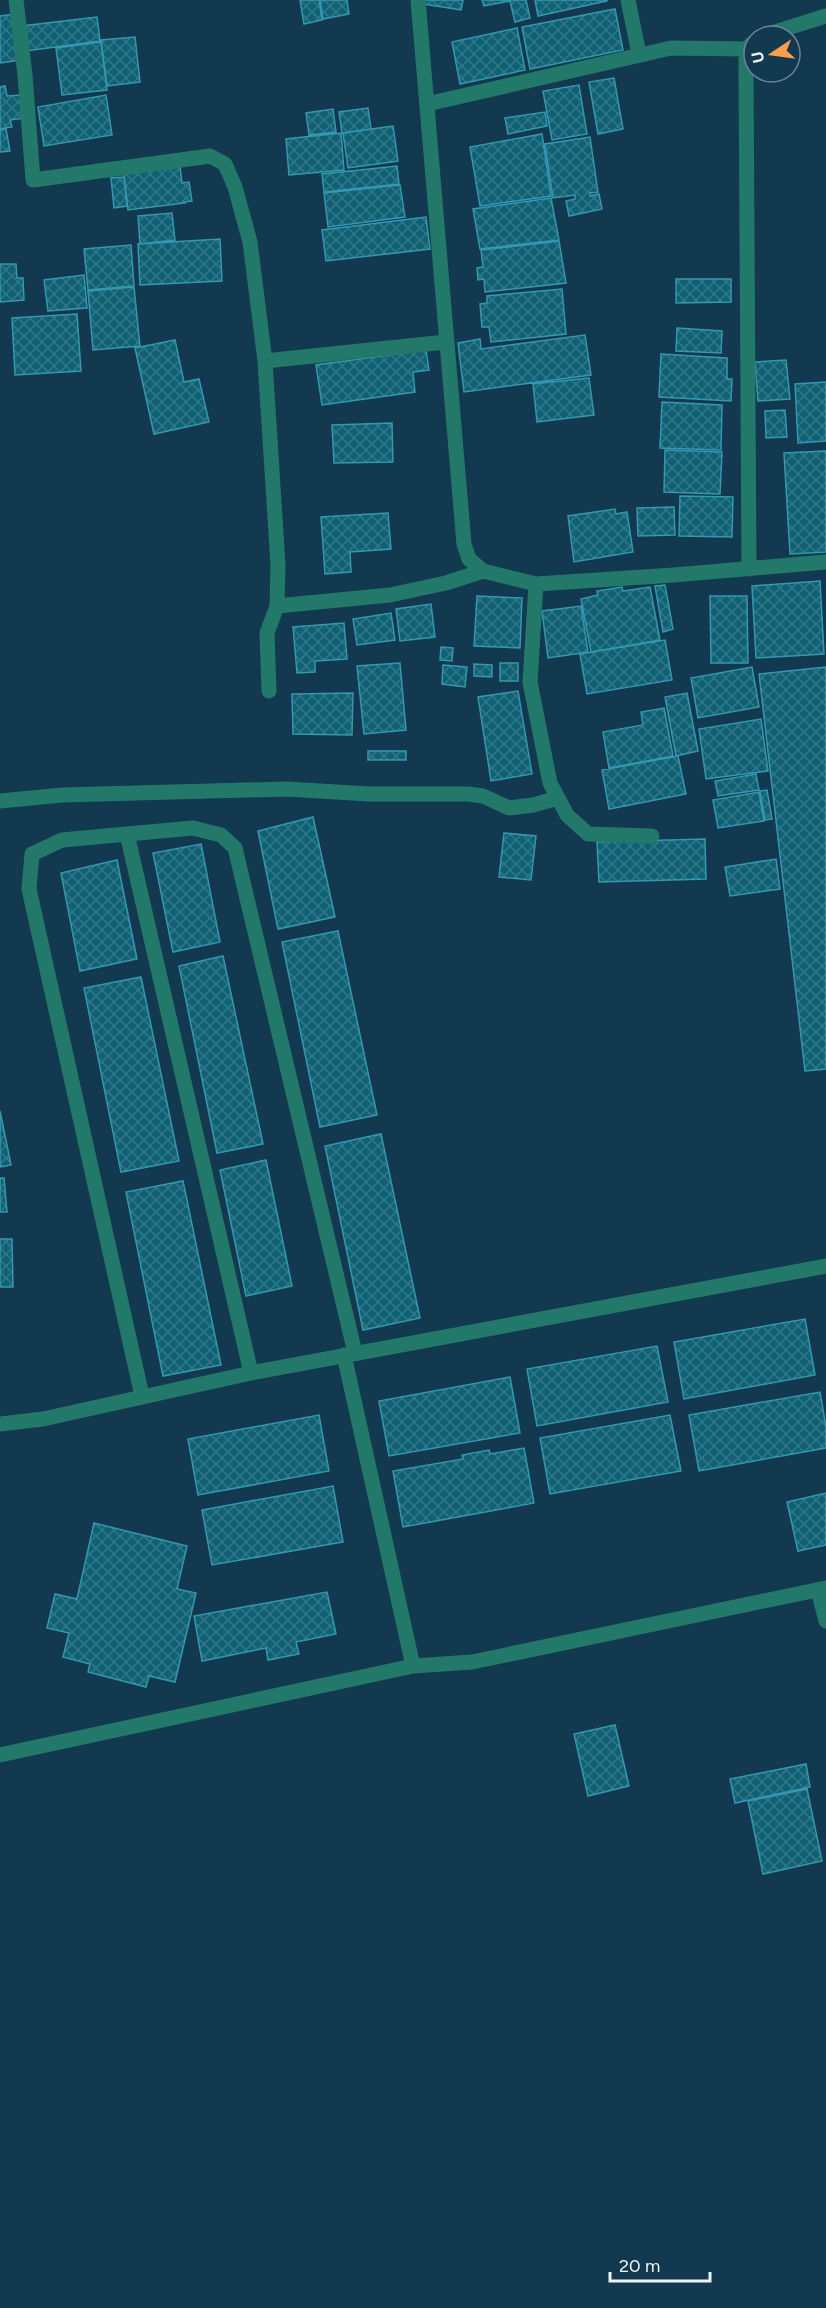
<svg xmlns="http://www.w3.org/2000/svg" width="826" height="2308" font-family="Figtree,sans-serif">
  <defs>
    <pattern id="building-cross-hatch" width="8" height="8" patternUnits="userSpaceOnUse" patternTransform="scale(1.5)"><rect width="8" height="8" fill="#0f6173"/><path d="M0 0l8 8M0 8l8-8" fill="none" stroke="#327888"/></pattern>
  </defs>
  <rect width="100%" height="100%" fill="#12394f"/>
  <path fill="url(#building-cross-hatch)" stroke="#3598b0" stroke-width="1.5" d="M 300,0 L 319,0 L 322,20 L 304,24 Z
    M 320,0 L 347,0 L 349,14 L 323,19 Z
    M 424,0 L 463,0 L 461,10 L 424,4 Z
    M 482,0 L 526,0 L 530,18 L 515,22 L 510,1 L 484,6 Z
    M 535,0 L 607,0 L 607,1 L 538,16 Z
    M 615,9 L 623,50 L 530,69 L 522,27 Z
    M 14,14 L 20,60 L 0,63 L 0,16 Z
    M 97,17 L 100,41 L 26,51 L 22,26 Z
    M 517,28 L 525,70 L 460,84 L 452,42 Z
    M 135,37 L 140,82 L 107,86 L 101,40 Z
    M 101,42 L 107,90 L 62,95 L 56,48 Z
    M 614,78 L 623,129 L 598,134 L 589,82 Z
    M 579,85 L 587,134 L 552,140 L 543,91 Z
    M 5,86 L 7,96 L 21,95 L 24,118 L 10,120 L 12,127 L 0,129 L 0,87 Z
    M 106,95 L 112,135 L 44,146 L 38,107 Z
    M 368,108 L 371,129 L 342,133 L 339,112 Z
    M 333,109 L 336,132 L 309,135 L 306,113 Z
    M 545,112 L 547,126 L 508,134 L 505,118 Z
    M 393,126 L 398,161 L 348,168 L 343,133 Z
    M 6,129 L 10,151 L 0,152 L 0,130 Z
    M 341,133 L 344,170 L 289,175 L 286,139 Z
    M 542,134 L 551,196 L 480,206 L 470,147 Z
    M 590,137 L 598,192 L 590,193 L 590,196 L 599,194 L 602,209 L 569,216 L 566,201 L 575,199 L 575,195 L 553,198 L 545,144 Z
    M 397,166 L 399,184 L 324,192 L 322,174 Z
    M 180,167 L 182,183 L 189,182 L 192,201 L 184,202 L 185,203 L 128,210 L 124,174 Z
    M 124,177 L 127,206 L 114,208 L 111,178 Z
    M 400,185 L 405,217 L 328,227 L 324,193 Z
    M 551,198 L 559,240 L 480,249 L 473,209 Z
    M 172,213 L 175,240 L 140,244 L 138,216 Z
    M 426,217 L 430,249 L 326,261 L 322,230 Z
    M 220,239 L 222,281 L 140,285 L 138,244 Z
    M 559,241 L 566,283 L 485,292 L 484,279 L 478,280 L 477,268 L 483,267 L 481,250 Z
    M 131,245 L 134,286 L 88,290 L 84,249 Z
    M 0,264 L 16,264 L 17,278 L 23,278 L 24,300 L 0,302 Z
    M 84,275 L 87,308 L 48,311 L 44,280 Z
    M 676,279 L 731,279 L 731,302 L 676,303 Z
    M 134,287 L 140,346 L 93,350 L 88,291 Z
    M 562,289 L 566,334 L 491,342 L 489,327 L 482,327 L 480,304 L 487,303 L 487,296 Z
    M 77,314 L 81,371 L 15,375 L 12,318 Z
    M 677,328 L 722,331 L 721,353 L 676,351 Z
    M 585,335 L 591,375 L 464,392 L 458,343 L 480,339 L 481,349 Z
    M 175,340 L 184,382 L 199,379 L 209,422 L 154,434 L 135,348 Z
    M 426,350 L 429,370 L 413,372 L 415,392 L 322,405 L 316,365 Z
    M 661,354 L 727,358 L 727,379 L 732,379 L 731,401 L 659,397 Z
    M 786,360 L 790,399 L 758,401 L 755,362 Z
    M 589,378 L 594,415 L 537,422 L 533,384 Z
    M 826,382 L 826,441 L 798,443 L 795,384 Z
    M 662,402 L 722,405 L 721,450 L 660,448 Z
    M 785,410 L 787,437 L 766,438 L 765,411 Z
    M 392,423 L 393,462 L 334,463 L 332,425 Z
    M 665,450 L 722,452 L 720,494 L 664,492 Z
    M 826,451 L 826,552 L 790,554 L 784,453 Z
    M 680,496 L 733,497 L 732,537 L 679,536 Z
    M 674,507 L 675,535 L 638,536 L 637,508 Z
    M 615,509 L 616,514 L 627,512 L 633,552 L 574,562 L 568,516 Z
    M 388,513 L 391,549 L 350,552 L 351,572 L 325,574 L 321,517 Z
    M 820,581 L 824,654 L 756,658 L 752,586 Z
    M 665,585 L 673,629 L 663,632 L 655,586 Z
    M 622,587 L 623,591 L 650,587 L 660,640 L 591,652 L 581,599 L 598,595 L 597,591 Z
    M 477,596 L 522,598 L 520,648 L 474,646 Z
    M 710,596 L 747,596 L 748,663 L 711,663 Z
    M 431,604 L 435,637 L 400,641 L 396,609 Z
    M 581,606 L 588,652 L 548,658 L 542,611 Z
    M 391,613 L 395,640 L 357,645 L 353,619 Z
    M 344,623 L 347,659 L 315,661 L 315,672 L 297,673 L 293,627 Z
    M 665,640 L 672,680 L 587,694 L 580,654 Z
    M 441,647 L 453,648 L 452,661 L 440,660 Z
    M 400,663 L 406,730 L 364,734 L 357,666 Z
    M 500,663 L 518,663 L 518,681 L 500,681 Z
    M 474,664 L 492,665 L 492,677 L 474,676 Z
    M 443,665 L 467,667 L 465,687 L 442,684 Z
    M 752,667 L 759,707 L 698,718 L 691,678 Z
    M 826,667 L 826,1069 L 805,1071 L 759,674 Z
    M 518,691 L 532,774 L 491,781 L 478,697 Z
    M 353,693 L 352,735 L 293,734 L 292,694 Z
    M 687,693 L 698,751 L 676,756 L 665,697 Z
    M 664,708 L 673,756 L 609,768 L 603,732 L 643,725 L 641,712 Z
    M 761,719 L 768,771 L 706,779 L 699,729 Z
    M 368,751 L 406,751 L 406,760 L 368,760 Z
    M 678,756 L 686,794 L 609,809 L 602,770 Z
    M 756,774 L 759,790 L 718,796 L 715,781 Z
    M 767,790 L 772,819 L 765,820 L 760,791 Z
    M 759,792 L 764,821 L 718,828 L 713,800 Z
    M 313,817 L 335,917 L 278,929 L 258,831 Z
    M 504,833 L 536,836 L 531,880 L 499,877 Z
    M 705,839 L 706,879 L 599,882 L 597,842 Z
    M 201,844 L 220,942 L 173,952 L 153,853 Z
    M 776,859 L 780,889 L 730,896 L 725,867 Z
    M 117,860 L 137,959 L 80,971 L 61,873 Z
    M 338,931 L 377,1115 L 320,1127 L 282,942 Z
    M 223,956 L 263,1144 L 217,1153 L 179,966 Z
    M 141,977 L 179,1161 L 121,1172 L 84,988 Z
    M 0,1111 L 11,1165 L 0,1167 Z
    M 381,1134 L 420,1318 L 363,1330 L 325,1146 Z
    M 266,1160 L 292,1286 L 246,1296 L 220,1170 Z
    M 0,1178 L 4,1178 L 7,1212 L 0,1212 Z
    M 183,1181 L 221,1365 L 163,1376 L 126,1192 Z
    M 0,1239 L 12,1239 L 13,1287 L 0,1287 Z
    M 805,1319 L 815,1375 L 684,1399 L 674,1342 Z
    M 657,1346 L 668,1402 L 537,1426 L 527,1369 Z
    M 510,1377 L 520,1433 L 389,1456 L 379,1401 Z
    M 820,1392 L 826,1427 L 826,1448 L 699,1471 L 689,1415 Z
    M 319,1415 L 329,1471 L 198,1495 L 188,1439 Z
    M 670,1415 L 681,1471 L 550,1494 L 540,1438 Z
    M 524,1448 L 534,1503 L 403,1527 L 393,1471 L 463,1459 L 462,1455 L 489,1450 L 490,1454 Z
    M 333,1486 L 343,1542 L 212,1565 L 202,1510 Z
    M 826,1493 L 826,1545 L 798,1551 L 787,1502 Z
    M 94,1523 L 187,1546 L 177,1589 L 196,1593 L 175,1682 L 149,1676 L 146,1687 L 88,1672 L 90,1664 L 63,1657 L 69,1633 L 47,1628 L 55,1594 L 77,1599 Z
    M 327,1592 L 336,1634 L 296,1642 L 299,1654 L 268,1660 L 266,1648 L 202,1661 L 194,1616 Z
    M 615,1725 L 629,1786 L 588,1796 L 574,1734 Z
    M 806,1764 L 810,1787 L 735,1803 L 730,1779 Z
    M 807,1789 L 822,1861 L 763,1874 L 748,1801 Z"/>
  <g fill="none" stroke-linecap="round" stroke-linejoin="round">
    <path stroke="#237969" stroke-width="15" d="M 818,1590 L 826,1621"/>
    <path stroke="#237969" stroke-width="15" d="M 16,0 L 25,75 L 33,180 L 210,156 L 225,164 L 235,187 L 250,242 L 265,361 L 278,565 L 277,606 L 267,633 L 269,691
      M 418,0 L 464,544 L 469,559 L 483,571 L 536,584 L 674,575 L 826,562
      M 628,0 L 639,54
      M 762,36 L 826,16
      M 427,104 L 671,48 L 746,49
      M 265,361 L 446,342
      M 749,569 L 746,68 L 746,49 L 754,42
      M 536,584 L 530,682 L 550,783 L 567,815 L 588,834 L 652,836
      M 277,606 L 390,595 L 446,583 L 483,571
      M 0,801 L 62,795 L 287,789 L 369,794 L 468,794 L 483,796 L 509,808 L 533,805 L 558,798
      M 127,834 L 251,1373
      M 344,1355 L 413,1666
      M 142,1396 L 29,889 L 32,854 L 62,840 L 193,828 L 221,835 L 235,848 L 355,1353
      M 0,1424 L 43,1419 L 251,1373 L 826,1266
      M 0,1755 L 413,1666 L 472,1662 L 826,1588"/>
  </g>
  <g transform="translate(772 54) rotate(257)"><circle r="28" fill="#12394f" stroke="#6a8493" stroke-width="1.5"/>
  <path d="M0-4.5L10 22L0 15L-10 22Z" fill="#fc9e52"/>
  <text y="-9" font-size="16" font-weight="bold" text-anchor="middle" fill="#eef5f9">U</text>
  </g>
  <path d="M610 2272v9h100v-9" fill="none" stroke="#eef5f9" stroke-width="3"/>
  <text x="619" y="2272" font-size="18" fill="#eef5f9" stroke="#12394f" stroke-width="4.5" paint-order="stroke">20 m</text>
</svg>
